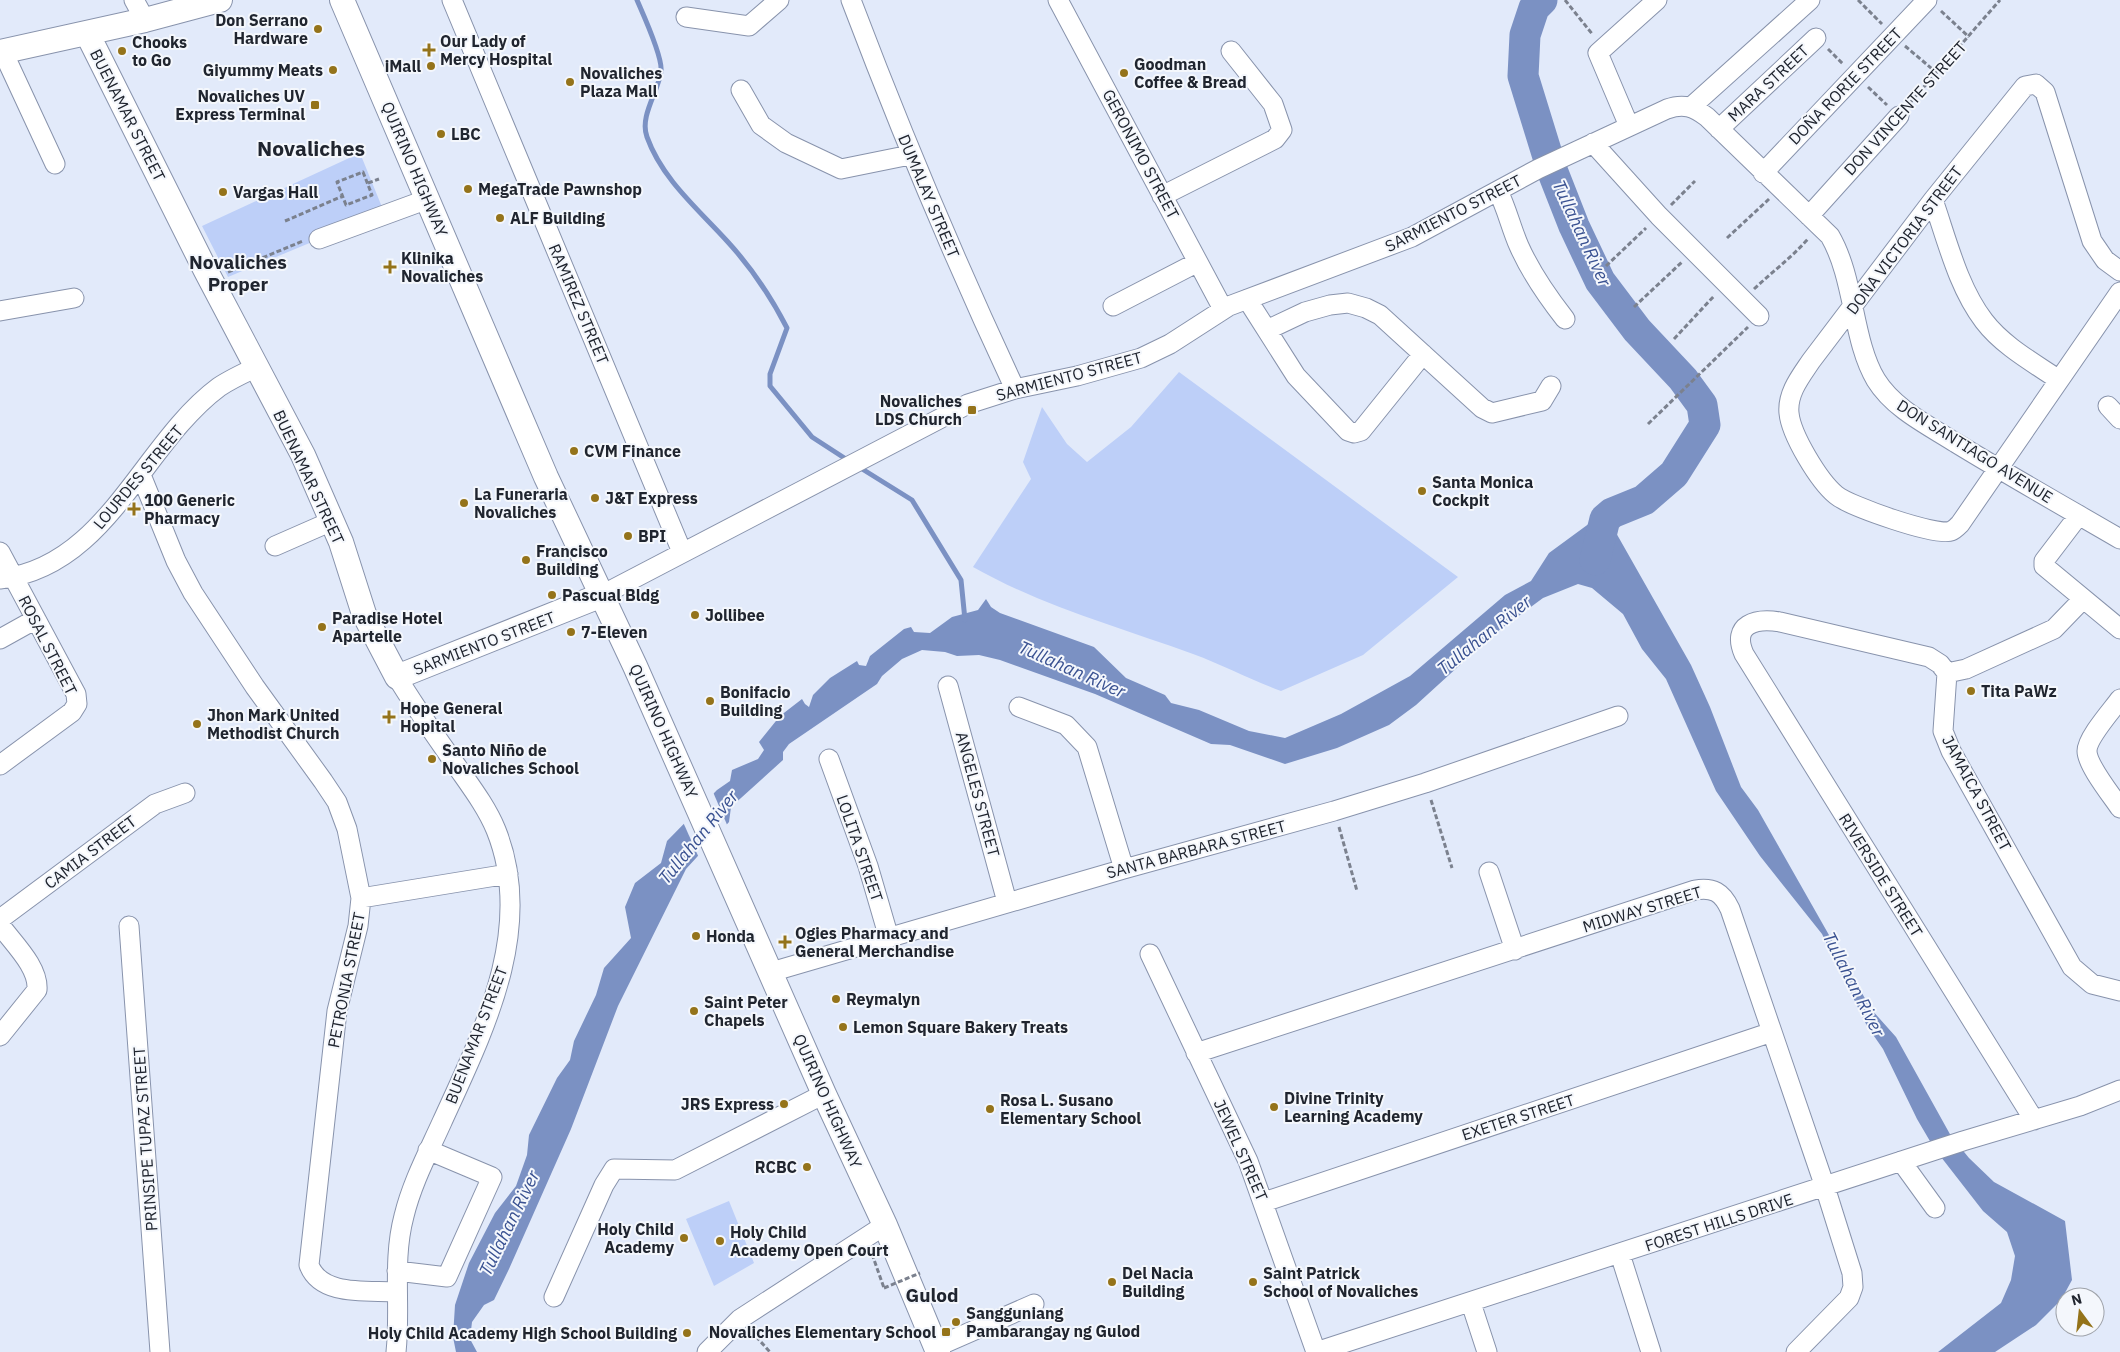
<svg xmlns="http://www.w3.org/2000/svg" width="2120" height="1352" font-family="'IBM Plex Sans',sans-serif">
  <rect width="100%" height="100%" fill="#e2eafa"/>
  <path fill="#bdcff8" d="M 360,153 L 384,212 L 228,277 L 202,226 Z
    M 1179,372 L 1458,577 L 1363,655 L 1281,691 C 1251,680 1223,665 1193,654 C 1119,627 1042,606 973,567 L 1031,479 L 1023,462 L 1042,407 L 1067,444 L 1087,462 L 1131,427 Z
    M 729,1201 L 754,1263 L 714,1286 L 686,1219 Z"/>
  <path fill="#7b91c3" d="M 1605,519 L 1615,531 L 1691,665 L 1710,707 L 1741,787 L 1758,810 L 1871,1009 L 1896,1037 L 1951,1136 L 1969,1158 L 1994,1182 L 2065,1221 L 2072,1280 L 2061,1300 L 2036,1325 L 1995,1352 L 1938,1352 L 2001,1303 L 2011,1280 L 2015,1256 L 2007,1232 L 1983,1211 L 1934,1148 L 1917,1119 L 1883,1049 L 1867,1026 L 1822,934 L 1760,856 L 1716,791 L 1666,679 L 1642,649 L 1623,614 L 1592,588 L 1578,584 L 1543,598 L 1494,634 L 1416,705 L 1389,725 L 1337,748 L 1285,764 L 1230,745 L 1211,744 L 1095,694 L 1000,660 L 979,655 L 957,656 L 945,652 L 922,650 L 902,659 L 882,676 L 877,684 L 789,744 L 783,752 L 783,760 L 731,807 L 729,822 L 686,869 L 618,1006 L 571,1129 L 509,1269 L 494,1300 L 484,1305 L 472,1322 L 470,1339 L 477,1352 L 456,1352 L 453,1337 L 455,1305 L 469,1263 L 495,1213 L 516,1186 L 527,1155 L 529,1135 L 557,1078 L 570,1060 L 574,1041 L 596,995 L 604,968 L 631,938 L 625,907 L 635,883 L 661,863 L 667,841 L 717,790 L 730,781 L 732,770 L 758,759 L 764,750 L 759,742 L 780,716 L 802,699 L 805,704 L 809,707 L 813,695 L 830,678 L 857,661 L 859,665 L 866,666 L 870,656 L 904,629 L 911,627 L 914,632 L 930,633 L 952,617 L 978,610 L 986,599 L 991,607 L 1000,613 L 1094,647 L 1126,678 L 1165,695 L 1171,703 L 1199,710 L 1249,731 L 1285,738 L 1341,714 L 1410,676 L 1505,595 L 1531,581 L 1549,553 L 1594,520 Z"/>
  <path fill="#e2eafa" d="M 713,792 L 728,827 L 699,858 L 683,822 Z"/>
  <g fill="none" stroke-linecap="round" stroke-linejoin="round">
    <path stroke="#7b91c3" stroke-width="5" d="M 637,0 C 643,14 663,57 661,71 C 659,91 639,116 647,137 C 662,179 698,209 727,241 C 751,267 771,297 787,328 L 770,374 L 770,386 L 812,437 L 849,461
      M 859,467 L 912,500 L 961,580 L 965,620"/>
    <path stroke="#7b91c3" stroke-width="31" d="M 1542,0 L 1534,8 L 1525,35 L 1523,76 L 1552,170 L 1574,226 L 1600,281 L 1637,330 L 1683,379 L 1702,405 L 1705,425 L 1674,474 L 1644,500 L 1612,513 L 1605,519 L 1595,560"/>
    <g stroke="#8893ac" stroke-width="21">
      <path id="minor" d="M 134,0 L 145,20
        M 452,0 L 682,552
        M 851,0 C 901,132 955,261 1015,389
        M 1058,0 L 1223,309
        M 686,17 L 749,26 L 779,0
        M 3,52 L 55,164
        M 741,90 L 761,125 L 786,143 L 841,169 L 910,155
        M 1691,107 L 1810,0
        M 1629,126 L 1598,53 L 1657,0
        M 1719,129 L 1816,38
        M 1593,143 L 1659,216 L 1759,316
        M 1763,173 L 1927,0
        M 1498,191 C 1507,209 1511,228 1519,246 C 1531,273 1547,296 1565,319
        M 1162,196 L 1275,139 L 1282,130 L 1273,104 L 1231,51
        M 1933,200 C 1947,240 1958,287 1984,321 C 2003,346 2034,363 2059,380
        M 1809,216 L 1899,116
        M 319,239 L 428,199
        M 2120,271 L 2105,260 L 2092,241 L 2045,92 L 2036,84 L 2025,86 L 1933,200 L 1811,361 C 1801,376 1787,393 1789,413 C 1791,435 1819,481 1836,495 C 1849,506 1937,537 1951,531 C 1954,530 1958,526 1960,524 L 2120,292
        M 1247,299 L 1296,376 L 1348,431 L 1354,433 L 1361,431 L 1423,354
        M 1113,306 L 1198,262
        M 0,311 L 74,298
        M 1267,330 L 1305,312 L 1330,305 L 1348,303 L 1366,308 L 1380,315 L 1482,408 L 1492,413 L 1542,401 L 1551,386
        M 2108,406 L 2120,419
        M 141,475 L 176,561 L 193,593 L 255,687 L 323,781 L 337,802 L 347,829 L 361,898 L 358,926 L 337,1011 L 309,1265 C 321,1297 368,1290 396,1292
        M 2079,515 L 2044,561 L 2044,566 L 2120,629
        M 275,546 L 332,521
        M 0,552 L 76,694 L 77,704 L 72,712 L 0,765
        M 0,579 C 107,567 142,444 219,387 C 231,379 244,373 257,367
        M 602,595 L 968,404 L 1015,389 L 1077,376 L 1141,358 L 1170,344 L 1229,306 L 1412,237 L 1538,169 L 1667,109 C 1684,103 1694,107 1707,117 L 1830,236 C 1855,279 1852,340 1876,380 C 1894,409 1928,425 1956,443 C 2010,476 2065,507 2120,539
        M 0,639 L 36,619
        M 1947,673 L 1966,669 L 2054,629 L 2083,599
        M 948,686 L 1007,902
        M 2120,699 C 2112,710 2087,738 2087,751 C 2087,765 2112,796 2120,808
        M 1019,707 L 1066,725 L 1087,747 L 1124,869
        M 829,759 L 868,866 L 889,938
        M 1489,872 L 1515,950
        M 361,898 L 508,874
        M 0,919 L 155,804 L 185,793
        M 0,925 C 13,943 39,967 37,990 L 0,1036
        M 129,926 L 160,1352
        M 1150,954 L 1248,1161 L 1316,1352
        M 771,972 L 1124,869 L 1334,811 L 1425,783 L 1618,716
        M 1196,1053 L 1695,890 C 1713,887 1722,892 1730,909 L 1825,1187 L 1852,1273 L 1853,1287 L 1849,1298 L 1796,1352
        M 2034,1120 L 1744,654 C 1731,624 1756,618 1780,622 L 1929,657 L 1940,664 L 1947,673 L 1943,731 L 1951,751 L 2072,967 L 2092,984 L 2120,991
        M 1901,1161 L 1935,1208
        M 1264,1202 L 1772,1032
        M 1620,1254 L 1651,1352
        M 397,1271 L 447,1277 L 492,1177 L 428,1150
        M 554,1297 L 604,1185 L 614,1169 L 675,1170 L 824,1094
        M 1471,1303 L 1487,1352
        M 936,1347 L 1034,1304
        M 396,1352 C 401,1307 392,1261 404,1216 C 412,1183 428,1153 442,1122 C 483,1032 536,929 496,830 C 487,808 472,788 458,768 C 437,738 416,709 397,677
        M 707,1352 L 740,1319 L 885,1225
        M 1316,1352 L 1963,1141 L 2080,1106 L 2120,1090"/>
    </g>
    <g stroke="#8893ac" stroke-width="26">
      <path id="major" d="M 342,0 L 546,477 L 635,666 L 824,1094 L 885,1225 L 938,1352
        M 87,33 L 206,271 L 303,455 L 341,542 L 364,614 L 397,677 L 602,595
        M 0,52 L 145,20 L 220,0"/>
    </g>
    <path stroke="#7b818e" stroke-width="3" stroke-dasharray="5 2.5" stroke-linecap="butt" d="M 1565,0 L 1593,35
      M 1858,0 L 1882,24
      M 1941,11 L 1969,37
      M 1905,46 L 1937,73
      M 1828,49 L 1843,64
      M 1868,87 L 1887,105
      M 1909,104 L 2000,0
      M 363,172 L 372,195 L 346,205 L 337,182 Z
      M 368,183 L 379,179
      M 1671,205 L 1695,181
      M 285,221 L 343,196
      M 1727,238 L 1769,199
      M 1606,266 L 1646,228
      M 228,272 L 303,241
      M 1754,289 C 1772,272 1791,258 1808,239
      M 1634,307 L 1682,262
      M 1674,339 L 1714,296
      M 1648,424 L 1748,327
      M 1431,800 L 1452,868
      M 1339,827 L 1357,891
      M 872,1254 L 884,1288
      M 751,1331 L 770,1352"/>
    <use href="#minor" stroke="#fff" stroke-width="19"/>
    <use href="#major" stroke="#fff" stroke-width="24"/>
    <path stroke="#7b818e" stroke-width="3" stroke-dasharray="5 2.5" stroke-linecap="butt" d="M 884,1288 L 920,1273"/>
  </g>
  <g fill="#94731a" stroke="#f4f7fc" stroke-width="2">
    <circle cx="318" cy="29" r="5"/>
    <path d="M426.5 42.5h5v5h5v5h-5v5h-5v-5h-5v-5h5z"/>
    <circle cx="122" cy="51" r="5"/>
    <circle cx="431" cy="66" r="5"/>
    <circle cx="333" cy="70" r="5"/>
    <circle cx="1124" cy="73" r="5"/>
    <circle cx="570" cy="82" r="5"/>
    <rect x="310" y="100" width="10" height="10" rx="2.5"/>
    <circle cx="441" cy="134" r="5"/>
    <circle cx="468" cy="189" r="5"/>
    <circle cx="223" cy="192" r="5"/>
    <circle cx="500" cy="218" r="5"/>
    <path d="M387.5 259.5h5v5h5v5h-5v5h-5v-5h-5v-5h5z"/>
    <rect x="967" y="405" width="10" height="10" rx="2.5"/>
    <circle cx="574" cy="451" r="5"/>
    <circle cx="1422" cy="491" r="5"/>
    <circle cx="595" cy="498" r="5"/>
    <circle cx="464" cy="503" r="5"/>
    <path d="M131.5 501.5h5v5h5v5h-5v5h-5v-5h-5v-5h5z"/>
    <circle cx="628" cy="536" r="5"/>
    <circle cx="526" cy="560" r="5"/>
    <circle cx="552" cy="595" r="5"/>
    <circle cx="695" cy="615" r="5"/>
    <circle cx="322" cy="627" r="5"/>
    <circle cx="571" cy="632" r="5"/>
    <circle cx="1971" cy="691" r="5"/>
    <circle cx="710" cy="701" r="5"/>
    <path d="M386.5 709.5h5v5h5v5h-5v5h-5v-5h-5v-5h5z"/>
    <circle cx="197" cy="724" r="5"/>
    <circle cx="432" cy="759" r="5"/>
    <circle cx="696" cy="936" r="5"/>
    <path d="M782.5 934.5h5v5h5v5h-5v5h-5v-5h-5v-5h5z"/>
    <circle cx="836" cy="999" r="5"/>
    <circle cx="694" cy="1011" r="5"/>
    <circle cx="843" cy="1027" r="5"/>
    <circle cx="784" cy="1104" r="5"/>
    <circle cx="1274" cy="1107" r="5"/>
    <circle cx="990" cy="1109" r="5"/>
    <circle cx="807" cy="1167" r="5"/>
    <circle cx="684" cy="1238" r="5"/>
    <circle cx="720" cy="1241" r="5"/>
    <circle cx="1112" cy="1282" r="5"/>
    <circle cx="1253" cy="1282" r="5"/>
    <circle cx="956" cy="1322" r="5"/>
    <rect x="941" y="1327" width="10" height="10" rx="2.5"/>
    <circle cx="687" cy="1333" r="5"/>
  </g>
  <g text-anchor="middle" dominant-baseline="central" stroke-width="4" stroke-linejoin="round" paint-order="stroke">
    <g font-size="16" font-weight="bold" fill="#20252f" stroke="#f4f7fc" text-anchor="start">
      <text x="308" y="20" text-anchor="end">Don Serrano<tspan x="308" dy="18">Hardware</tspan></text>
      <text x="440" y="41">Our Lady of<tspan x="440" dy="18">Mercy Hospital</tspan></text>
      <text x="132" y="42">Chooks<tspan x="132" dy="18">to Go</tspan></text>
      <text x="1134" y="64">Goodman<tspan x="1134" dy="18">Coffee &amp; Bread</tspan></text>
      <text x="421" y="66" text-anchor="end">iMall</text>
      <text x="323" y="70" text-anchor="end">Giyummy Meats</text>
      <text x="580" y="73">Novaliches<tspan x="580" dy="18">Plaza Mall</tspan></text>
      <text x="305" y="96" text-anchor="end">Novaliches UV<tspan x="305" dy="18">Express Terminal</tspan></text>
      <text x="451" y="134">LBC</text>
      <text x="478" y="189">MegaTrade Pawnshop</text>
      <text x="233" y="192">Vargas Hall</text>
      <text x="510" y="218">ALF Building</text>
      <text x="401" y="258">Klinika<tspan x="401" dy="18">Novaliches</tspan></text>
      <text x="962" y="401" text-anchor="end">Novaliches<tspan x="962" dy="18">LDS Church</tspan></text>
      <text x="584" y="451">CVM Finance</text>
      <text x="1432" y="482">Santa Monica<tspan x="1432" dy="18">Cockpit</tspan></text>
      <text x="474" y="494">La Funeraria<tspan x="474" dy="18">Novaliches</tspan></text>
      <text x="605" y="498">J&amp;T Express</text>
      <text x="144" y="500">100 Generic<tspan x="144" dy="18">Pharmacy</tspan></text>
      <text x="638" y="536">BPI</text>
      <text x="536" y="551">Francisco<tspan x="536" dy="18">Building</tspan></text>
      <text x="562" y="595">Pascual Bldg</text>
      <text x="705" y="615">Jollibee</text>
      <text x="332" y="618">Paradise Hotel<tspan x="332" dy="18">Apartelle</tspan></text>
      <text x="581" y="632">7-Eleven</text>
      <text x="1981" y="691">Tita PaWz</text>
      <text x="720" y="692">Bonifacio<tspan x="720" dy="18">Building</tspan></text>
      <text x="400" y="708">Hope General<tspan x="400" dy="18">Hopital</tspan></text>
      <text x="207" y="715">Jhon Mark United<tspan x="207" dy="18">Methodist Church</tspan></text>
      <text x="442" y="750">Santo Niño de<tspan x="442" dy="18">Novaliches School</tspan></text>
      <text x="795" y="933">Ogies Pharmacy and<tspan x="795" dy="18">General Merchandise</tspan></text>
      <text x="706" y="936">Honda</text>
      <text x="846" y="999">Reymalyn</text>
      <text x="704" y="1002">Saint Peter<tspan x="704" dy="18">Chapels</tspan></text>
      <text x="853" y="1027">Lemon Square Bakery Treats</text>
      <text x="1284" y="1098">Divine Trinity<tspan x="1284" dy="18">Learning Academy</tspan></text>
      <text x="1000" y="1100">Rosa L. Susano<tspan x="1000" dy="18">Elementary School</tspan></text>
      <text x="774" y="1104" text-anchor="end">JRS Express</text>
      <text x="797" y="1167" text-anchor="end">RCBC</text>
      <text x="674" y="1229" text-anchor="end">Holy Child<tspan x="674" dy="18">Academy</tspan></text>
      <text x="730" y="1232">Holy Child<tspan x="730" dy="18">Academy Open Court</tspan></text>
      <text x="1122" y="1273">Del Nacia<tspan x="1122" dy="18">Building</tspan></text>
      <text x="1263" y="1273">Saint Patrick<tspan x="1263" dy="18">School of Novaliches</tspan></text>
      <text x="966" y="1313">Sangguniang<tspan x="966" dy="18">Pambarangay ng Gulod</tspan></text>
      <text x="936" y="1332" text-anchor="end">Novaliches Elementary School</text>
      <text x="677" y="1333" text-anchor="end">Holy Child Academy High School Building</text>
    </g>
    <g font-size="16" fill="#20252f" stroke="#f4f7fc">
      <text transform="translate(1768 83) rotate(-43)">MARA STREET</text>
      <text transform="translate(1845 86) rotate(-46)">DOÑA RORIE STREET</text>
      <text transform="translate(1905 108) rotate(-48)">DON VINCENTE STREET</text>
      <text transform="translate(128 115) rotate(63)">BUENAMAR STREET</text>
      <text transform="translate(1141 154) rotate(62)">GERONIMO STREET</text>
      <text transform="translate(415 169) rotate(67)">QUIRINO HIGHWAY</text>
      <text transform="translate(929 196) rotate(67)">DUMALAY STREET</text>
      <text transform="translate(1453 213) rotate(-27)">SARMIENTO STREET</text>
      <text transform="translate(1904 240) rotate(-53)">DOÑA VICTORIA STREET</text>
      <text transform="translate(579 304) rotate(67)">RAMIREZ STREET</text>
      <text transform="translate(1069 376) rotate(-15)">SARMIENTO STREET</text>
      <text transform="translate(1975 451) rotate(32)">DON SANTIAGO AVENUE</text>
      <text transform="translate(138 477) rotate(-50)">LOURDES STREET</text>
      <text transform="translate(309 477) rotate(65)">BUENAMAR STREET</text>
      <text transform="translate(484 643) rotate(-21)">SARMIENTO STREET</text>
      <text transform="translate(48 645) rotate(63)">ROSAL STREET</text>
      <text transform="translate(664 731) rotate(66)">QUIRINO HIGHWAY</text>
      <text transform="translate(1977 793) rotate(62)">JAMAICA STREET</text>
      <text transform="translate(978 794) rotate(75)">ANGELES STREET</text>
      <text transform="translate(860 848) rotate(71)">LOLITA STREET</text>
      <text transform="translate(1196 849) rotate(-15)">SANTA BARBARA STREET</text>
      <text transform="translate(90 852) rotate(-37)">CAMIA STREET</text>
      <text transform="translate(1881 875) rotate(58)">RIVERSIDE STREET</text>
      <text transform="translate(1642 909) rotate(-17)">MIDWAY STREET</text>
      <text transform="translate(346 980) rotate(-79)">PETRONIA STREET</text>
      <text transform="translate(476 1035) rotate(-69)">BUENAMAR STREET</text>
      <text transform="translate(828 1101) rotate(66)">QUIRINO HIGHWAY</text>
      <text transform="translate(1518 1117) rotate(-18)">EXETER STREET</text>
      <text transform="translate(145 1139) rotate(-94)">PRINSIPE TUPAZ STREET</text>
      <text transform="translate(1241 1150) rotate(66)">JEWEL STREET</text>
      <text transform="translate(1719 1222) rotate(-18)">FOREST HILLS DRIVE</text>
    </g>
    <g font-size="18" font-style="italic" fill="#395191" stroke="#f4f7fc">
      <text transform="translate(1582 233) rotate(65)">Tullahan River</text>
      <text transform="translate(1484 635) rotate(-39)">Tullahan River</text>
      <text transform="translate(1072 669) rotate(24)">Tullahan River</text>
      <text transform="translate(698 837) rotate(-51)">Tullahan River</text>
      <text transform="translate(1854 984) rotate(63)">Tullahan River</text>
      <text transform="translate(509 1223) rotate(-64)">Tullahan River</text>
    </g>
    <g font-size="19" font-weight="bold" fill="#20252f" stroke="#f4f7fc">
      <text x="238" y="262">Novaliches<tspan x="238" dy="22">Proper</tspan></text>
      <text x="932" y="1295">Gulod</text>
    </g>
    <g font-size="21" font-weight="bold" fill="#20252f" stroke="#f4f7fc">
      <text x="311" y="148">Novaliches</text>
    </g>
  </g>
  <g transform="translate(2080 1312) rotate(345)"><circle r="24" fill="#f4f7fc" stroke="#9fa3aa"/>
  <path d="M0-4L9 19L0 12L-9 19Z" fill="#94731a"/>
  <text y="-8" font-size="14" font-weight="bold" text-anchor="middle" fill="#20252f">N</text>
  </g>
</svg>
